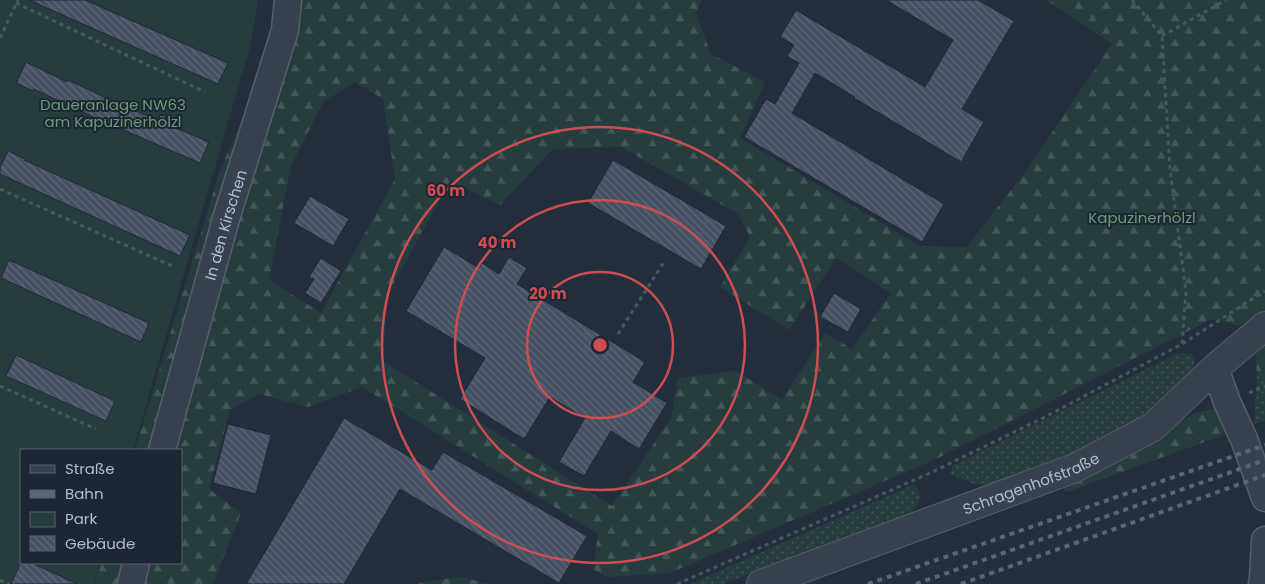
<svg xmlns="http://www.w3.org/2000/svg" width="1265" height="584" font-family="Poppins,sans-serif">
  <defs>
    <pattern id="grass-dots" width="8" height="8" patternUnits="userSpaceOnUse" patternTransform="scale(1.25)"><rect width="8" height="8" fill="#263c3f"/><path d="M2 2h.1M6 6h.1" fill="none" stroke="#435659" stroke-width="1.8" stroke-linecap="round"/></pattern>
    <pattern id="forest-firs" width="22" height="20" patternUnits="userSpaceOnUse" patternTransform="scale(1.25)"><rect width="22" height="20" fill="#263c3f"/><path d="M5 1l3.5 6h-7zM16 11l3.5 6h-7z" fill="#435659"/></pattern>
    <pattern id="building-back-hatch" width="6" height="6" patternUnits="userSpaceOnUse" patternTransform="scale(1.25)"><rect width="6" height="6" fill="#455162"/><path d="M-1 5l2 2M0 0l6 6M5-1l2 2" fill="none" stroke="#5d6877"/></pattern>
  </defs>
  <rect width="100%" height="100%" fill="#242f3e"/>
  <path fill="url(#grass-dots)" d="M 1178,353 L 1192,354 L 1194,358 L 1193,377 L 1148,416 L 1067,460 L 991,486 L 974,484 L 950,474 L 952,466 Z
    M 1265,373 L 1265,421 L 1254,424 L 1257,376 Z
    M 915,484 C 923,499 921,503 910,514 L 723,584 L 690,584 Z"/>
  <path fill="url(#forest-firs)" fill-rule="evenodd" d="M 295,0 L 702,0 L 696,13 L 711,54 L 765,82 L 740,138 L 920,246 L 966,247 L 1023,175 L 1112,44 L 1046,0 L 1265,0 L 1265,311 L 1238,326 L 1212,319 L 936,459 L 670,573 L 606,577 L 593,569 L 598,534 L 362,387 L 308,407 L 259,394 L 230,410 L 209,489 L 241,513 L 213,584 L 95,584 L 101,563 L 181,563 L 181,450 L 135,450 L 220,170 ZM 355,82 L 383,99 L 395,179 L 321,313 L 269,280 L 291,166 L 323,102 ZM 621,147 L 738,214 L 750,237 L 720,287 L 789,330 L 836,258 L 891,293 L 852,349 L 825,333 L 782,400 L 736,371 L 678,378 L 671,418 L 612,506 L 383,361 L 387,296 L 450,181 L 500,205 L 553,149 Z
    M 1265,339 L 1265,373 L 1257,376 L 1255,346 Z
    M 1213,409 L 1223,415 L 1232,432 L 1067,492 L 1061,486 L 1170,429 L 1194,413 Z
    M 459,577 L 490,584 L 418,584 L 420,583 Z"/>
  <path fill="#263c3f" d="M 0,0 L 258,0 L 251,43 L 133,450 L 21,450 L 21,563 L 100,563 L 94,584 L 0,584 Z"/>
  <path fill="url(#building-back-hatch)" stroke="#1f2835" d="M 29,0 L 85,0 L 228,63 L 218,84 Z
    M 886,0 L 978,0 L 1014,21 L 962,109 L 984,122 L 961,162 L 854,98 L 855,97 L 815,73 L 792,113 L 944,204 L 922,242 L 744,137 L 766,99 L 775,104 L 799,63 L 787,56 L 794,45 L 780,37 L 796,10 L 925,87 L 953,40 Z
    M 26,62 L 67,82 L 68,80 L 117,103 L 209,142 L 200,163 L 82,112 L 34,89 L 33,91 L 16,83 Z
    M 8,151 L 25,159 L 24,160 L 190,235 L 180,256 L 0,174 L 0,168 Z
    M 613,160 L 726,226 L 701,269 L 588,203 Z
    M 310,196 L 349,219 L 333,246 L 294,223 Z
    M 444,247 L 479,268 L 482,263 L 499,274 L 509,257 L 527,268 L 517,284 L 645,362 L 633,382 L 667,403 L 639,449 L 611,431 L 584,476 L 559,462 L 585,418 L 550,397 L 524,439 L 460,399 L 485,358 L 406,311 Z
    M 321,258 L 341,271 L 321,303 L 305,293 L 314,279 L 309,277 Z
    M 9,260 L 149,323 L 141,342 L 1,278 Z
    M 834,293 L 861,309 L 848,332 L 820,317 Z
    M 16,355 L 115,401 L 106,421 L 6,376 Z
    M 344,418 L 432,470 L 443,452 L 587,536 L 559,583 L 400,489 L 344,584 L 246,584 Z
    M 228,424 L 271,435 L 256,494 L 213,483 Z
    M 21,562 L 21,563 L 32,563 L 77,584 L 11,584 Z"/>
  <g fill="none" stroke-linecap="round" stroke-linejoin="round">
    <g stroke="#565f6c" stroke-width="29">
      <g id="minor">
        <path d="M 1215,368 L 1227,402 L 1244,439 L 1265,498"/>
        <path id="s1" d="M 162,450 L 226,219 L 285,30 L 288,0"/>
        <path d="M 131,584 L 136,563"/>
        <path d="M 1262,584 L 1263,578 L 1265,540"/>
      </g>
    </g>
    <g stroke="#565f6c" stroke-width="30">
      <g id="tertiary">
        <path id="s2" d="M 761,584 L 1075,468 L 1153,427 L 1215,368 L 1265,326"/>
      </g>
    </g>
    <path stroke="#44595c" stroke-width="3" stroke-dasharray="4 4" stroke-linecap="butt" d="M 1132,0 L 1162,36 L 1170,169 L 1186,292 L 1182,344
      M 16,3 L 205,92
      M 1162,36 L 1226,0
      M 0,38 L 18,0
      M 0,189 L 172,266
      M 618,334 L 664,262
      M 0,386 L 96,429
      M 1249,393 L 1265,386
      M 0,580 L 9,584
      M 677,584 L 928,474 L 1043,418 L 1182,344 L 1265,291"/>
    <use href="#minor" stroke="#38414e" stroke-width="26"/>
    <use href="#tertiary" stroke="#38414e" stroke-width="28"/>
    <path stroke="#5a6575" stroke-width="4" stroke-dasharray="5 5" stroke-linecap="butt" d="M 868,584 L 1265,445
      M 916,584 L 1265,460
      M 961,584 L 1265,475"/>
  </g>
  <g fill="none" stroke="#ce4d50" stroke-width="2.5">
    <circle cx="600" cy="345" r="73"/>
    <circle cx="600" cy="345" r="145"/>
    <circle cx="600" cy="345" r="218"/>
  </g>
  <g text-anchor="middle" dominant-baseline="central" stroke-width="4" stroke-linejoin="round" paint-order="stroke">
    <g font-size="15" fill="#6b9a76" stroke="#1d2633">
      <text x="113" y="104">Daueranlage NW63<tspan x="113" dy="17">am Kapuzinerhölzl</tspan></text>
      <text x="1142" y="217">Kapuzinerhölzl</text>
    </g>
    <g font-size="15" fill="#b4bcc9" stroke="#1d2633">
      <text stroke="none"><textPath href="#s1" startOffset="234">In den Kirschen</textPath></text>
      <text stroke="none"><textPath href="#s2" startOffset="288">Schragenhofstraße</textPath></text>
    </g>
  </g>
  <circle cx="600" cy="345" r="8" fill="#ce4d50" stroke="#1d2633" stroke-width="2.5"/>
  <g font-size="15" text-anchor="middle" font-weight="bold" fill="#ce4d50" stroke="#1d2633" stroke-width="4" stroke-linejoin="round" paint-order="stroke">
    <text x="446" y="196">60 m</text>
    <text x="497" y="248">40 m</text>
    <text x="548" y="299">20 m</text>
  </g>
  <rect x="20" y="449" width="162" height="115" fill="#1d2633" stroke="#59626f"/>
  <rect x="30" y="465" width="25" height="8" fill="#38414e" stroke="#59626f"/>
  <text x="65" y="474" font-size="15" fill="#b4bcc9">Straße</text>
  <rect x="30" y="490" width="25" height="8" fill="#5a6575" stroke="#59626f"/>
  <text x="65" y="499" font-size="15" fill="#b4bcc9">Bahn</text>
  <rect x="30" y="512" width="25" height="15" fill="#263c3f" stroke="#59626f"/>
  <text x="65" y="524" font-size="15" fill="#b4bcc9">Park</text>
  <rect x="30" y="536" width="25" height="15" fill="url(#building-back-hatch)" stroke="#59626f"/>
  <text x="65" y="549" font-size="15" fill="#b4bcc9">Gebäude</text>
</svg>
